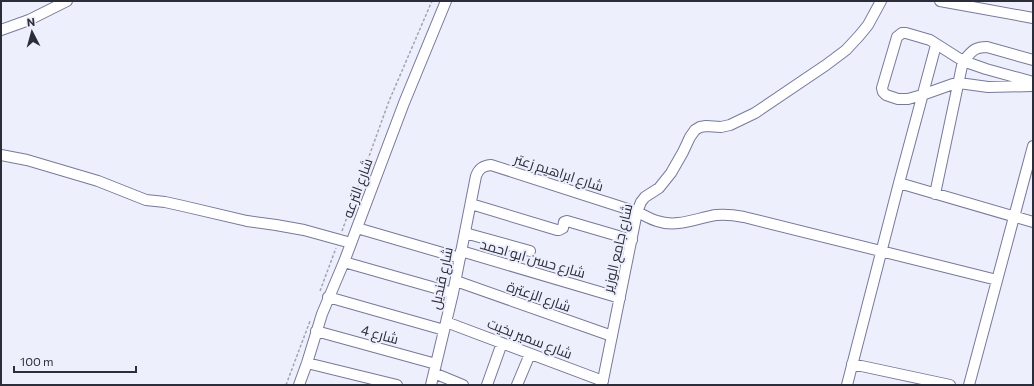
<svg xmlns="http://www.w3.org/2000/svg" width="1034" height="386" font-family="Commissioner,Cairo,sans-serif">
  <rect width="100%" height="100%" fill="#edeffd"/>
  <g fill="none" stroke-linecap="round" stroke-linejoin="round">
    <g stroke="#767a99" stroke-width="12">
      <path id="street" d="M 940,1 L 1033,18
        M 1,30 L 29,20 L 67,1
        M 1033,82 L 986,69 L 963,61 L 930,40 L 906,33 L 902,33 L 897,37 L 882,88 L 883,92 L 886,95 L 898,99 L 908,99 L 922,95 L 953,84 L 959,83 L 988,87 L 1033,86
        M 1,155 L 27,160 L 98,181 L 146,200 L 165,202 L 183,206 L 247,221 L 276,225 L 304,230 L 351,243
        M 899,183 L 1033,222
        M 935,194 L 963,61 C 972,52 973,47 987,47 L 1033,60
        M 471,204 L 557,230 L 559,230 L 563,228 L 564,222 L 567,221 L 632,240
        M 357,228 L 460,258
        M 465,233 L 530,251
        M 461,251 L 620,298
        M 344,262 L 453,293
        M 456,281 L 612,336
        M 328,297 L 444,330
        M 446,322 L 603,381
        M 316,331 L 436,364
        M 307,363 L 397,385
        M 852,364 L 950,385
        M 434,373 L 463,385
        M 299,385 L 307,363 L 322,314 L 344,262 L 404,103 L 446,1
        M 431,385 L 453,293 L 476,176 C 479,168 483,166 491,165 L 637,212 C 644,215 650,219 657,221 C 677,228 697,218 716,215 C 725,214 734,215 744,217 L 997,280
        M 487,385 L 502,343
        M 517,385 L 530,354
        M 602,385 L 637,212 L 641,202 L 645,197 L 659,188 L 671,173 L 683,152 L 690,137 L 695,130 L 700,127 L 706,126 L 721,127 L 730,125 L 755,113 L 826,65 L 846,50 L 859,36 L 868,25 L 881,1
        M 847,385 L 899,183 L 936,45
        M 969,385 L 1033,146"/>
    </g>
    <path stroke="#a2a4b1" stroke-width="1.5" stroke-dasharray="3 2" stroke-linecap="butt" d="M 342,231 L 389,101 L 432,1
      M 320,291 L 336,248
      M 286,385 L 310,321"/>
    <use href="#street" stroke="#fff" stroke-width="10"/>
  </g>
  <g text-anchor="middle" dominant-baseline="central" stroke-width="4" stroke-linejoin="round" paint-order="stroke">
    <g font-size="14" fill="#2c2d3a" stroke="#edeffd">
      <text transform="translate(559 172) rotate(18)">شارع ابراهيم زعتر</text>
      <text transform="translate(357 188) rotate(-70)">شارع الترعه</text>
      <text transform="translate(617 248) rotate(-77)">شارع جامع الوزير</text>
      <text transform="translate(533 258) rotate(16)">شارع حسن ابو احمد</text>
      <text transform="translate(441 278) rotate(-78)">شارع قنديل</text>
      <text transform="translate(539 296) rotate(19)">شارع الزعترة</text>
      <text transform="translate(380 334) rotate(15)">شارع 4</text>
      <text transform="translate(530 338) rotate(21)">شارع سمير بخيت</text>
    </g>
  </g>
  <rect width="1034" height="386" fill="none" stroke="#2c2d3a" stroke-width="4"/>
  <g transform="translate(32 32) rotate(354)" stroke="#edeffd" stroke-width="3" paint-order="stroke">
  <path d="M0-3L7 15L0 10L-7 15Z" fill="#2c2d3a"/>
  <text y="-6" font-size="11" font-weight="bold" text-anchor="middle" fill="#2c2d3a">N</text>
  </g>
  <path d="M14 366v6h122v-6" fill="none" stroke="#2c2d3a" stroke-width="2"/>
  <text x="20" y="366" font-size="12" fill="#2c2d3a" stroke="#edeffd" stroke-width="3" paint-order="stroke">100 m</text>
</svg>
